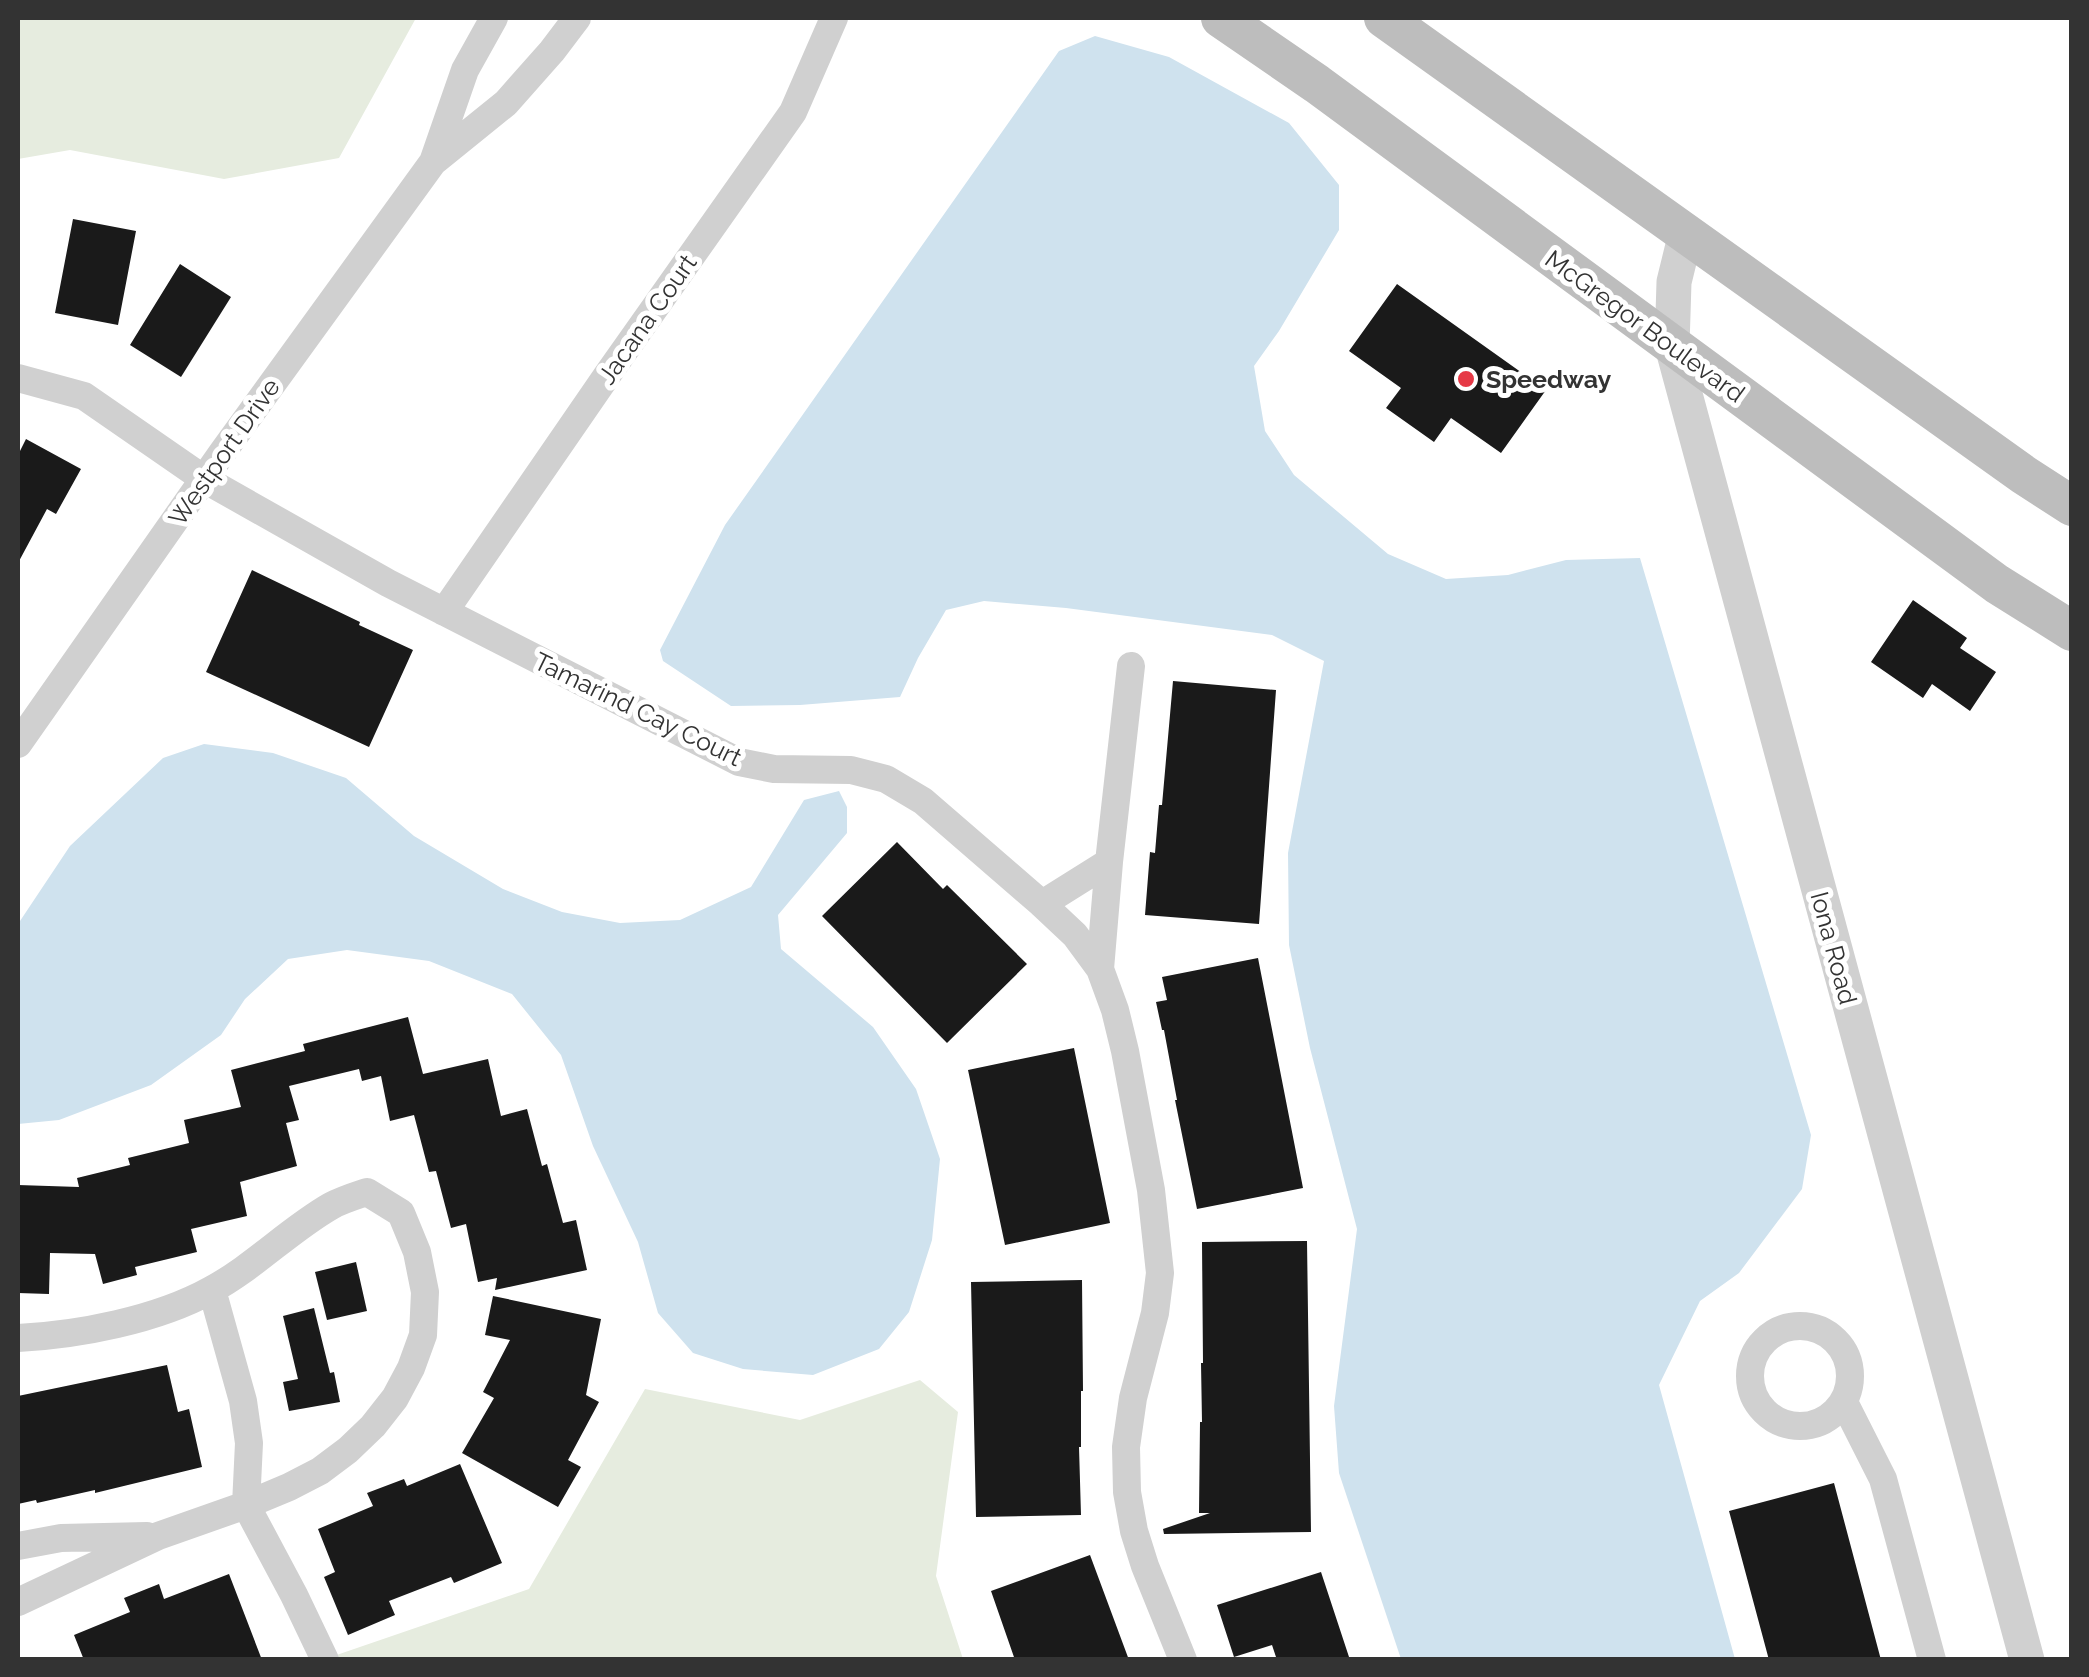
<svg xmlns="http://www.w3.org/2000/svg" width="2089" height="1677" font-family="Raleway,sans-serif">
  <rect width="100%" height="100%" fill="#fff"/>
  <path fill="#e6ecdf" d="M 18,18 L 416,18 L 339,158 L 224,179 L 70,150 L 18,159 Z
    M 920,1380 L 958,1412 L 936,1576 L 963,1659 L 536,1660 L 534,1657 L 524,1660 L 322,1660 L 529,1589 L 645,1389 L 800,1420 Z"/>
  <path fill="#cfe2ee" d="M 1095,36 L 1169,57 L 1289,123 L 1339,185 L 1339,230 L 1279,331 L 1254,366 L 1265,431 L 1294,475 L 1388,554 L 1446,579 L 1508,575 L 1566,560 L 1640,558 L 1811,1135 L 1802,1189 L 1739,1273 L 1700,1301 L 1659,1385 L 1735,1659 L 1401,1659 L 1339,1473 L 1334,1406 L 1357,1229 L 1310,1048 L 1289,945 L 1288,853 L 1324,661 L 1272,635 L 1066,608 L 984,601 L 946,610 L 918,658 L 900,697 L 800,705 L 731,706 L 663,661 L 660,650 L 725,525 L 1059,51 Z
    M 204,744 L 273,753 L 346,778 L 414,836 L 503,889 L 562,912 L 620,923 L 680,920 L 751,887 L 804,800 L 839,791 L 847,807 L 847,833 L 778,915 L 781,949 L 873,1027 L 916,1089 L 940,1159 L 932,1240 L 909,1312 L 879,1349 L 813,1375 L 743,1369 L 693,1353 L 658,1313 L 638,1242 L 593,1146 L 561,1055 L 512,994 L 429,961 L 347,950 L 288,959 L 245,999 L 221,1035 L 151,1085 L 59,1120 L 18,1124 L 18,924 L 70,846 L 163,758 Z"/>
  <path fill="#1a1a1a" d="M 73,219 L 136,231 L 118,325 L 55,313 Z
    M 180,264 L 231,297 L 181,377 L 130,345 Z
    M 1397,284 L 1546,390 L 1501,453 L 1451,418 L 1434,442 L 1386,408 L 1401,388 L 1349,351 Z
    M 26,439 L 81,469 L 56,514 L 47,509 L 18,563 L 18,455 Z
    M 252,570 L 360,622 L 359,625 L 413,650 L 369,747 L 206,672 Z
    M 1913,600 L 1967,638 L 1960,648 L 1996,672 L 1970,711 L 1932,684 L 1923,698 L 1871,662 Z
    M 1173,681 L 1276,690 L 1259,924 L 1145,915 L 1150,852 L 1155,853 L 1159,805 L 1162,805 Z
    M 897,842 L 943,889 L 947,885 L 1027,964 L 947,1043 L 822,916 Z
    M 1258,958 L 1303,1188 L 1197,1209 L 1175,1100 L 1177,1100 L 1164,1030 L 1162,1030 L 1156,1002 L 1167,1000 L 1162,977 Z
    M 408,1017 L 423,1074 L 488,1059 L 501,1116 L 527,1109 L 542,1166 L 547,1164 L 563,1223 L 576,1220 L 587,1270 L 495,1290 L 497,1278 L 478,1282 L 466,1224 L 451,1228 L 436,1171 L 429,1172 L 414,1115 L 390,1121 L 381,1076 L 362,1081 L 359,1069 L 289,1086 L 299,1120 L 286,1123 L 297,1166 L 240,1182 L 247,1216 L 191,1229 L 197,1252 L 135,1267 L 137,1275 L 103,1284 L 95,1254 L 50,1253 L 49,1294 L 18,1293 L 18,1185 L 79,1187 L 77,1178 L 130,1165 L 128,1158 L 189,1143 L 184,1120 L 241,1107 L 231,1070 L 305,1051 L 303,1044 Z
    M 1074,1048 L 1110,1223 L 1005,1245 L 968,1070 Z
    M 1307,1241 L 1311,1532 L 1164,1534 L 1163,1529 L 1210,1513 L 1199,1513 L 1200,1422 L 1202,1422 L 1201,1363 L 1203,1363 L 1202,1242 Z
    M 356,1262 L 367,1311 L 327,1320 L 315,1272 Z
    M 1082,1280 L 1083,1391 L 1081,1391 L 1081,1447 L 1079,1447 L 1081,1515 L 976,1517 L 971,1282 Z
    M 493,1296 L 601,1319 L 586,1395 L 599,1402 L 568,1460 L 581,1467 L 558,1507 L 462,1453 L 494,1398 L 483,1392 L 510,1340 L 485,1335 Z
    M 314,1308 L 330,1373 L 334,1372 L 340,1402 L 289,1411 L 283,1382 L 298,1379 L 283,1316 Z
    M 167,1365 L 178,1412 L 189,1409 L 202,1467 L 95,1493 L 95,1490 L 37,1503 L 36,1500 L 18,1504 L 18,1396 Z
    M 460,1464 L 502,1563 L 454,1583 L 451,1577 L 389,1601 L 395,1615 L 348,1635 L 324,1577 L 335,1572 L 318,1529 L 373,1506 L 367,1493 L 404,1479 L 407,1486 Z
    M 1834,1483 L 1881,1660 L 1769,1660 L 1729,1511 Z
    M 1090,1555 L 1129,1660 L 1015,1660 L 991,1591 Z
    M 1321,1572 L 1350,1660 L 1277,1660 L 1272,1645 L 1234,1657 L 1217,1605 Z
    M 229,1574 L 262,1660 L 84,1660 L 74,1635 L 130,1612 L 124,1598 L 159,1584 L 164,1599 Z"/>
  <g fill="none" stroke-linecap="round" stroke-linejoin="round">
    <path stroke="#d0d0d0" stroke-width="28" d="M 433,162 L 465,70 L 494,18
      M 18,378 L 84,396 L 204,479 L 388,583 L 739,762 L 774,769 L 851,770 L 886,779 L 923,801 L 1042,904 L 1075,935 L 1100,969 L 1115,1010 L 1125,1051 L 1151,1190 L 1160,1273 L 1155,1313 L 1133,1398 L 1126,1447 L 1127,1492 L 1134,1531 L 1145,1566 L 1183,1660
      M 444,612 L 608,374 L 793,112 L 834,18
      M 18,744 L 222,453 L 433,162 L 506,103 L 552,51 L 577,18
      M 1042,904 L 1109,862 L 1131,666
      M 1100,969 L 1109,862
      M 212,1290 L 243,1401 L 249,1443 L 246,1505 L 294,1595 L 325,1660
      M1750 1376a50 50 0 1 1 100 0a50 50 0 1 1-100 0Z
      M 18,1338 C 78,1335 157,1320 211,1290 C 254,1267 289,1230 331,1206 C 342,1200 355,1196 367,1192 L 401,1213 L 417,1252 L 425,1292 L 423,1335 L 411,1368 L 395,1398 L 373,1426 L 348,1450 L 320,1471 L 289,1487 L 246,1505 L 158,1536 L 18,1602
      M 1844,1402 L 1883,1479 L 1932,1660
      M 18,1546 L 61,1538 L 147,1536"/>
    <path stroke="#d0d0d0" stroke-width="35" d="M 1686,233 L 1674,282 L 1672,346 L 2027,1660"/>
    <path stroke="#bdbdbd" stroke-width="40" d="M 1221,18 L 1317,84 L 1997,584 L 2072,631
      M 1384,18 L 2024,475 L 2072,506"/>
  </g>
  <circle fill="#e63946" stroke="#fff" stroke-width="4" cx="1466" cy="379" r="10"/>
  <g text-anchor="middle" dominant-baseline="central" stroke-width="10" stroke-linejoin="round" paint-order="stroke">
    <g font-size="25" fill="#333" stroke="#fff">
      <text transform="translate(647 319) rotate(-55)">Jacana Court</text>
      <text transform="translate(1645 326) rotate(36)">McGregor Boulevard</text>
      <text transform="translate(224 452) rotate(-55)">Westport Drive</text>
      <text transform="translate(638 709) rotate(26)">Tamarind Cay Court</text>
      <text transform="translate(1834 948) rotate(75)">Iona Road</text>
    </g>
    <g font-size="25" font-weight="bold" fill="#333" stroke="#fff" text-anchor="start">
      <text x="1486" y="379">Speedway</text>
    </g>
  </g>
  <rect width="2089" height="1677" fill="none" stroke="#333333" stroke-width="40"/>
</svg>
